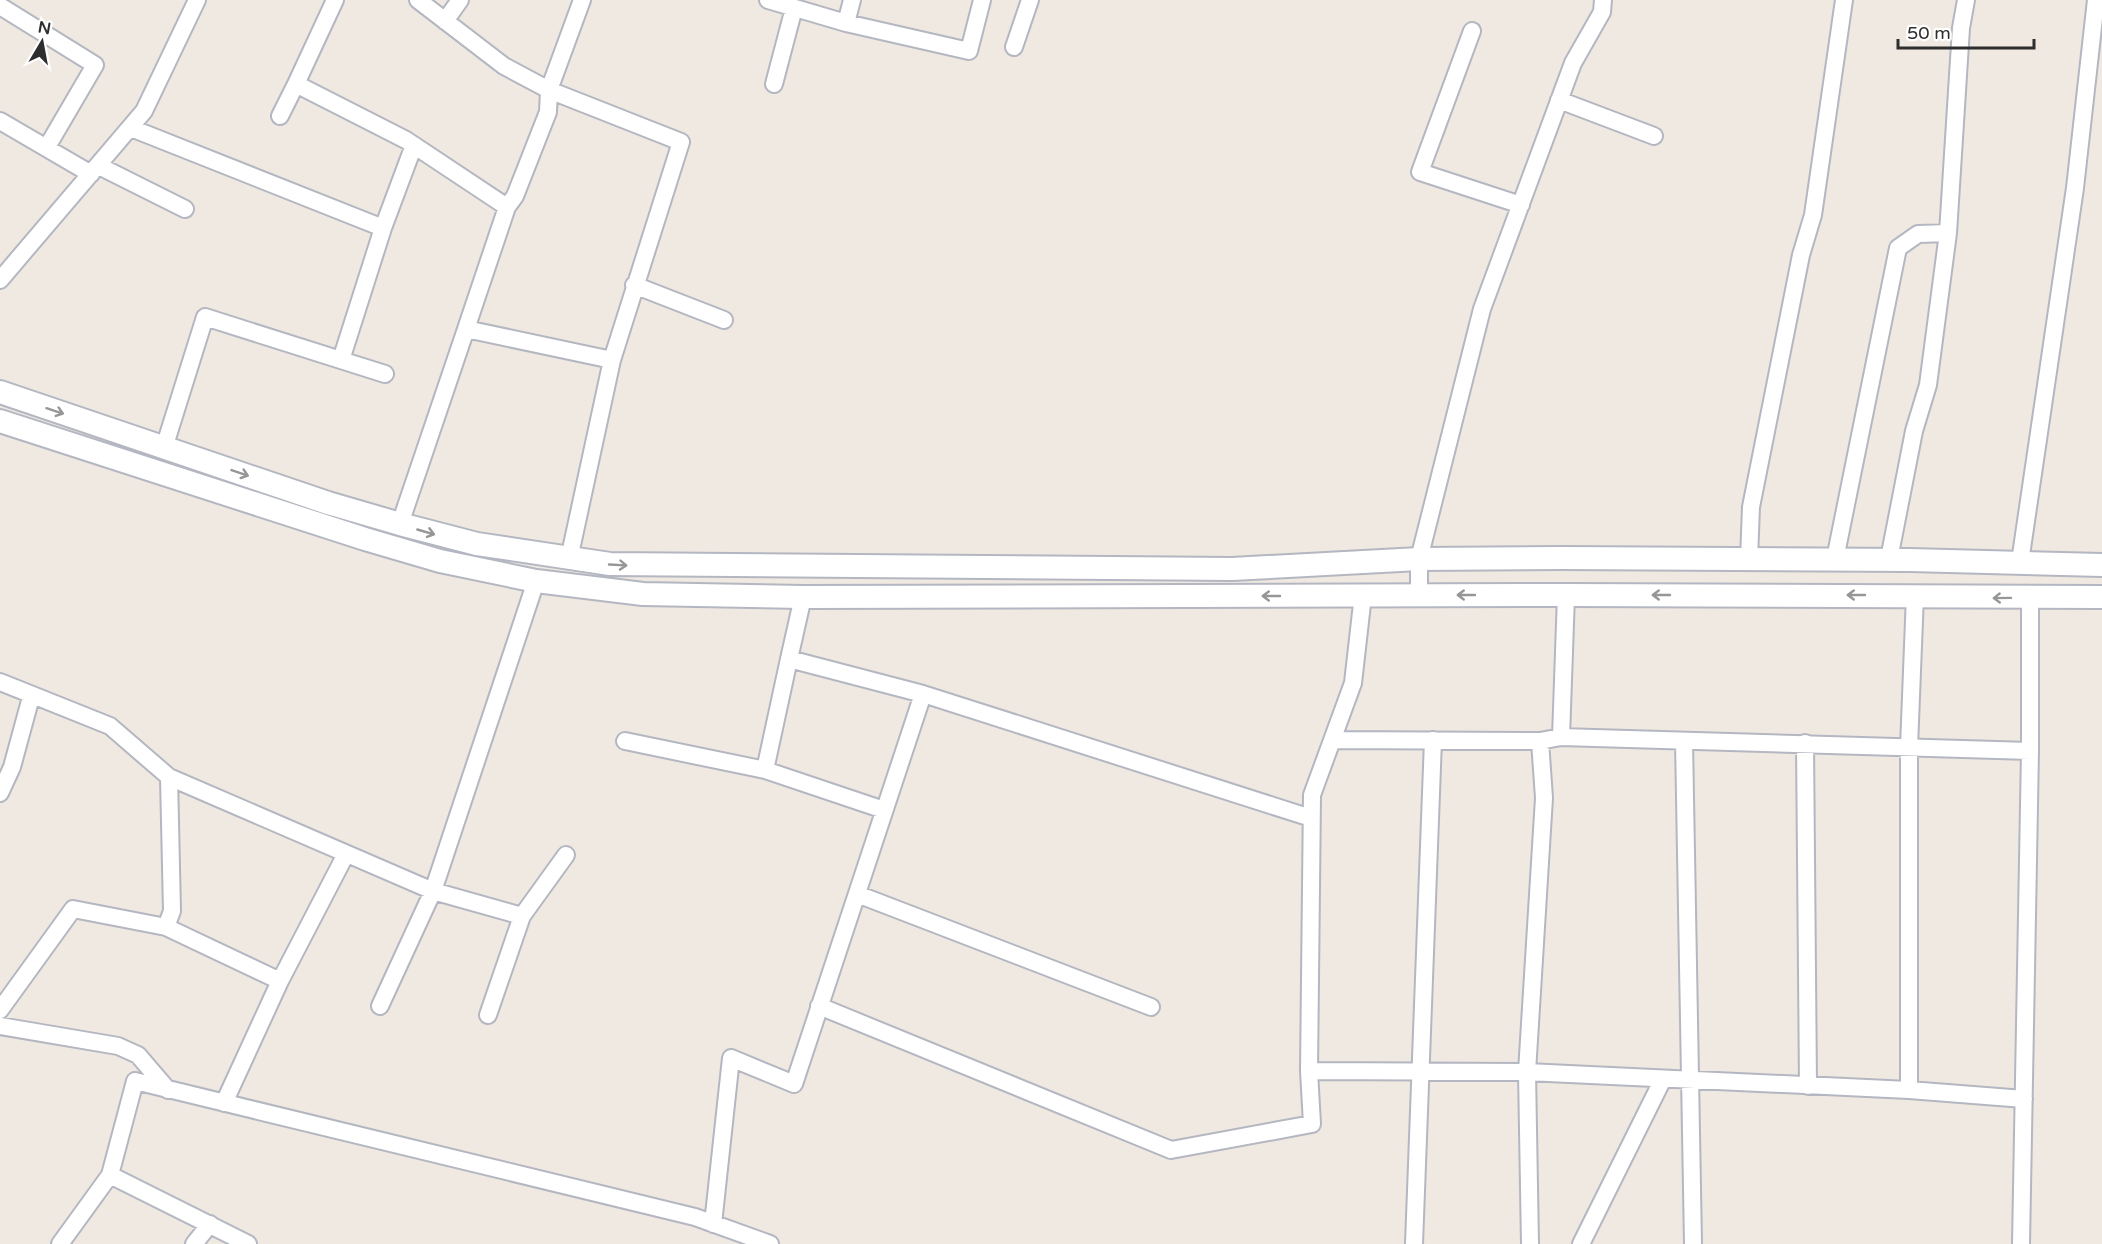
<svg xmlns="http://www.w3.org/2000/svg" width="2102" height="1244" font-family="'Varela Round',sans-serif">
  <rect width="100%" height="100%" fill="#efe9e1"/>
  <g fill="none" stroke-linecap="round" stroke-linejoin="round">
    <g stroke="#b4b7c1" stroke-width="20">
      <path id="street" d="M 335,0 L 296,84 L 406,140 L 507,207
        M 418,0 L 504,66 L 549,90 L 681,142 L 612,360 L 569,559
        M 582,0 L 549,90 L 548,112 L 515,196 L 507,207 L 466,329 L 612,360
        M 768,0 L 846,23 L 969,51 L 982,0
        M 0,6 L 95,65 L 47,147
        M 445,21 L 460,0
        M 846,23 L 852,0
        M 1472,31 L 1420,172 L 1521,205
        M 1014,47 L 1030,0
        M 774,84 L 794,8
        M 1559,100 L 1654,136
        M 280,116 L 296,84
        M 0,121 L 91,174
        M 131,128 L 383,228
        M 99,166 L 185,209
        M 0,280 L 144,111 L 197,0
        M 634,285 L 724,320
        M 341,360 L 383,228 L 414,145
        M 164,448 L 205,317 L 385,374
        M 400,524 L 466,329
        M 1749,559 L 1751,507 L 1801,255 L 1813,215 L 1844,0
        M 1835,559 L 1898,248 L 1918,234 L 1948,233
        M 1889,559 L 1914,431 L 1928,385 L 1948,233 L 1961,28 L 1966,0
        M 2020,562 L 2075,188 L 2096,0
        M 1363,595 L 1353,683 L 1312,795 L 1309,1071 L 1527,1072 L 1909,1090
        M 1419,595 L 1419,559 L 1482,309 L 1573,63 L 1602,12 L 1603,0
        M 1915,595 L 1909,747 L 1909,1090 L 2024,1099
        M 0,682 L 110,726 L 169,777 L 433,891 L 536,581
        M 923,694 L 1311,818
        M 1561,737 L 2030,751 L 2021,1244
        M 1332,740 L 1540,741
        M 625,741 L 765,770 L 884,810
        M 1684,741 L 1693,1244
        M 1805,743 L 1808,1086
        M 2030,751 L 2030,598
        M 765,770 L 789,659
        M 0,793 L 12,767 L 31,697
        M 857,894 L 1151,1007
        M 166,927 L 172,911 L 169,777
        M 380,1006 L 433,891 L 522,916
        M 819,1006 L 1171,1150 L 1312,1124 L 1309,1071
        M 0,1010 L 73,909 L 166,927 L 280,981
        M 488,1015 L 522,916 L 566,855
        M 0,1026 L 118,1046 L 138,1055 L 168,1090
        M 224,1103 L 280,981 L 346,854
        M 110,1175 L 248,1244
        M 713,1224 L 731,1058 L 794,1084 L 923,694 L 789,659 L 803,597
        M 60,1244 L 110,1175 L 135,1081 L 695,1217 L 770,1244
        M 194,1244 L 210,1224
        M 1414,1244 L 1433,740
        M 1530,1244 L 1527,1072 L 1544,798 L 1540,741 L 1561,737 L 1566,595
        M 1581,1244 L 1663,1079"/>
    </g>
    <g stroke="#b4b7c1" stroke-width="26">
      <path id="secondary" d="M 0,392 L 328,503 L 400,524 L 477,544 L 610,564 L 1232,569 L 1419,559 L 1561,558 L 1910,560 L 2102,565
        M 0,421 L 365,539 L 440,561 L 536,581 L 643,594 L 803,597 L 1566,595 L 2102,597"/>
    </g>
    <use href="#street" stroke="#fff" stroke-width="16"/>
    <use href="#secondary" stroke="#fff" stroke-width="22"/>
  </g>
  <defs><path id="oneway-shaft" d="M-6 0H5M1.5-3L5.5 0L1.5 3" fill="none" stroke-width="1.6" stroke-linecap="round" stroke-linejoin="round" transform="scale(1.5)"/></defs>
  <g stroke="#969696">
    <use href="#oneway-shaft" transform="translate(55 411) rotate(18)"/>
    <use href="#oneway-shaft" transform="translate(240 473) rotate(19)"/>
    <use href="#oneway-shaft" transform="translate(426 532) rotate(16)"/>
    <use href="#oneway-shaft" transform="translate(618 565) rotate(3)"/>
    <use href="#oneway-shaft" transform="translate(1466 595) rotate(180)"/>
    <use href="#oneway-shaft" transform="translate(1661 595) rotate(-180)"/>
    <use href="#oneway-shaft" transform="translate(1856 595) rotate(-180)"/>
    <use href="#oneway-shaft" transform="translate(1271 596) rotate(180)"/>
    <use href="#oneway-shaft" transform="translate(2002 598) rotate(179)"/>
  </g>
  <g transform="translate(42 42) rotate(10)" stroke="#ffffff" stroke-width="4.5" paint-order="stroke">
  <path d="M0-4.5L10 22L0 15L-10 22Z" fill="#2e2e2e"/>
  <text y="-9" font-size="16" font-weight="bold" text-anchor="middle" fill="#2e2e2e">N</text>
  </g>
  <path d="M1898 39v9h136v-9" fill="none" stroke="#2e2e2e" stroke-width="3"/>
  <text x="1907" y="39" font-size="18" fill="#2e2e2e" stroke="#ffffff" stroke-width="4.5" paint-order="stroke">50 m</text>
</svg>
